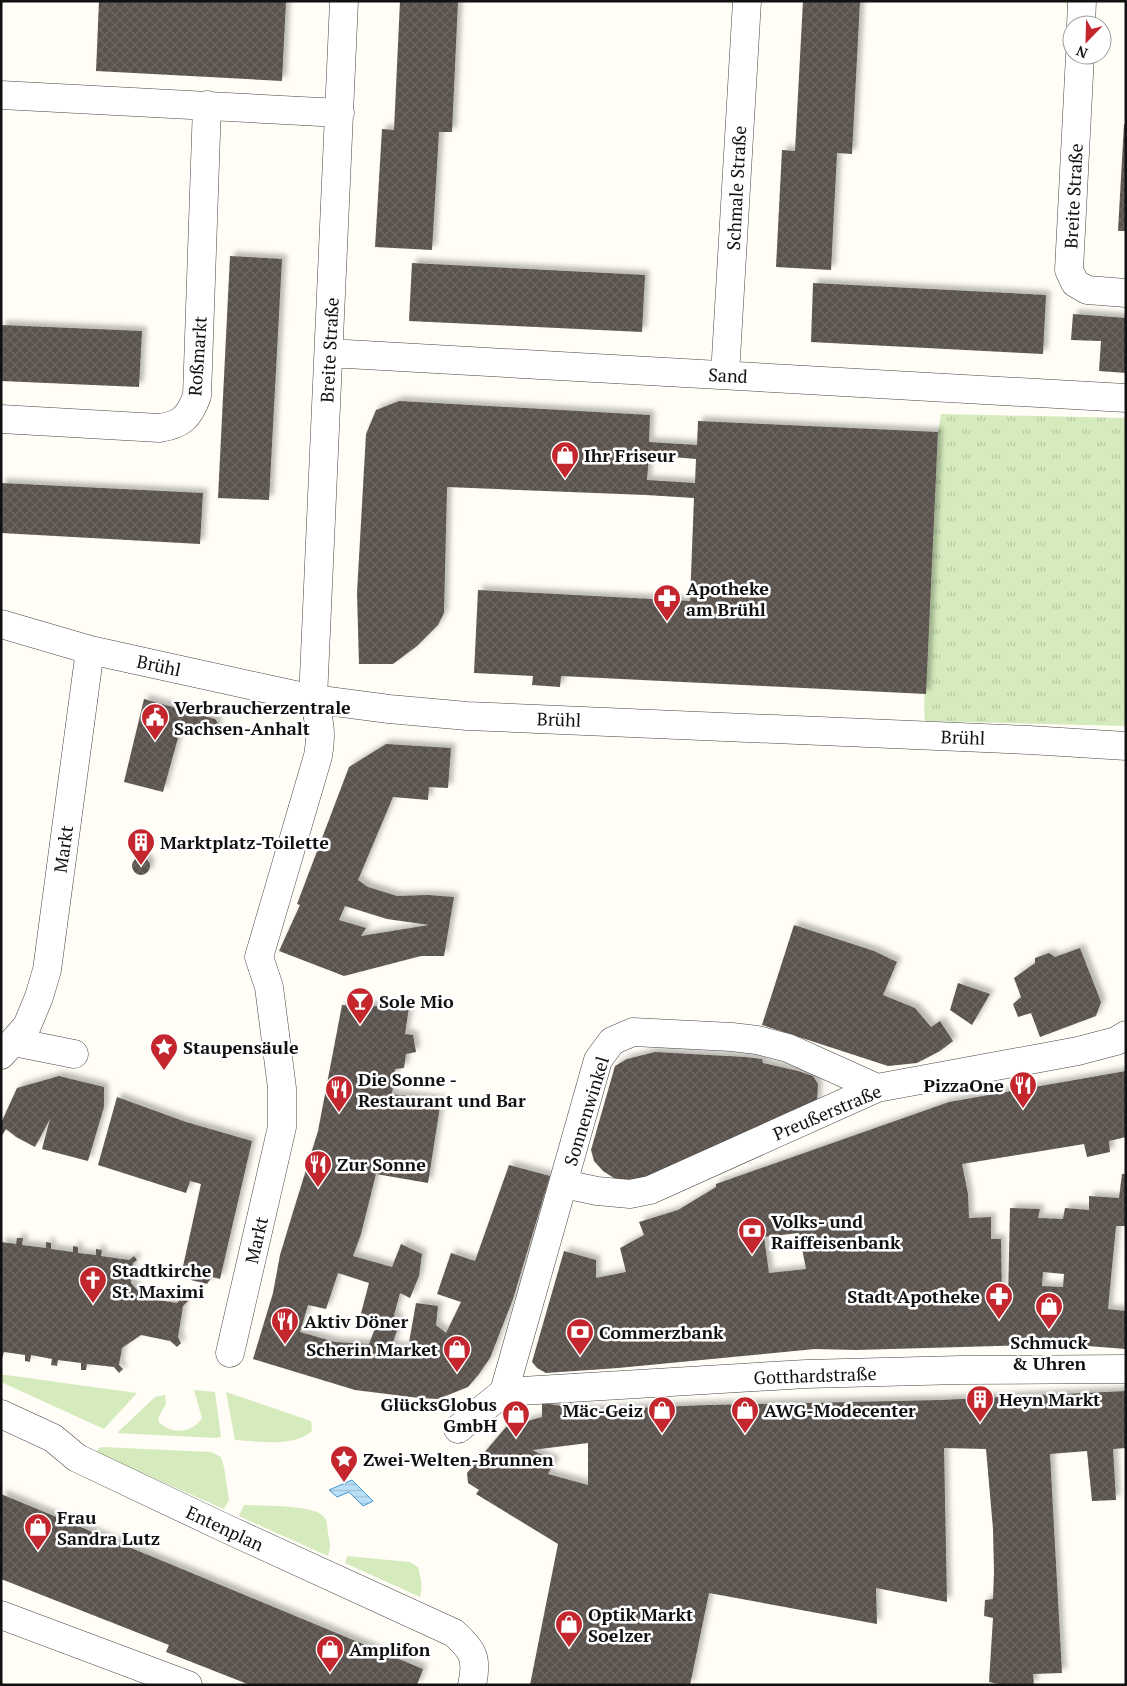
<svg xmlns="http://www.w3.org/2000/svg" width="1127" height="1686" font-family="'PT Serif',serif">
  <defs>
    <pattern id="park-tufts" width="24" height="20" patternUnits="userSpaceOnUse" patternTransform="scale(1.25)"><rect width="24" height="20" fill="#d5ebbd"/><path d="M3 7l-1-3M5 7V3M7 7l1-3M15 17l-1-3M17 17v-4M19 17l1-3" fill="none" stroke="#b6c8a1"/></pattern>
    <pattern id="water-rules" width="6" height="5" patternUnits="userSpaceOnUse" patternTransform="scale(1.25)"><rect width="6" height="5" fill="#b9e0f7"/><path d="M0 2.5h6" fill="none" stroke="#9ebfd3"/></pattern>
    <pattern id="building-cross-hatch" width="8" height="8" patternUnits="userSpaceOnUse" patternTransform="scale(1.25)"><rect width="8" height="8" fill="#5a524d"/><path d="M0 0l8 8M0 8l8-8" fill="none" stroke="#6d6662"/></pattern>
    <filter id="shadow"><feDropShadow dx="4.5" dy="-4.5" stdDeviation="2.5" flood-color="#0004"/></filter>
  </defs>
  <rect width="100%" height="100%" fill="#fffdf5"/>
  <path fill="#d5ebbd" d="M 1,1375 L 6,1375 L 137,1393 L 104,1429 L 1,1382 Z
    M 194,1390 L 215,1392 L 221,1437 L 216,1438 L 117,1433 L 155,1397 L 165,1395 L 166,1404 L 159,1416 L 158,1421 C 171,1435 192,1434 202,1418 Z
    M 226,1392 L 311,1421 L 312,1431 C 293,1448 258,1441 235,1440 Z
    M 102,1447 L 211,1452 L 221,1457 L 224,1467 L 229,1500 L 224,1509 L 101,1455 L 97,1453 L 98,1449 Z
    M 244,1505 C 261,1506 310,1505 322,1515 C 328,1520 327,1527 328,1533 C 330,1543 331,1547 328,1556 L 239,1516 Z
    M 347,1556 L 410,1562 L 418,1567 C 421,1578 423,1586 420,1597 L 345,1563 Z"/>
  <path fill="url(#park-tufts)" d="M 941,414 L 1126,418 L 1126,726 L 925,721 L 924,706 L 938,432 Z"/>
  <path fill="url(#water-rules)" stroke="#3f96cf" d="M 352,1480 L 373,1501 L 363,1506 L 349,1492 L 337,1497 L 329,1490 Z"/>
  <path fill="url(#building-cross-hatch)" fill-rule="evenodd" filter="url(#shadow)" d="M 99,1 L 286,1 L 282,81 L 96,71 Z
    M 400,1 L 458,1 L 452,132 L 439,132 L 432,250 L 375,247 L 382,129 L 394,130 Z
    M 803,1 L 860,1 L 852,154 L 837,153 L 831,270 L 776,267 L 782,150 L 795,151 Z
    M 1124,124 L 1126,124 L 1126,231 L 1118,231 Z
    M 230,256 L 282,259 L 269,500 L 218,498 Z
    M 412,263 L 645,275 L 642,332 L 409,321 Z
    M 813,283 L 1046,295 L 1043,354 L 811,342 Z
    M 1073,314 L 1126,318 L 1126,373 L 1099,371 L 1101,341 L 1071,340 Z
    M 1,325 L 142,331 L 139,387 L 1,381 Z
    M 399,401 L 650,415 L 649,442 L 697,445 L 698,421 L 938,432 L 926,694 L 561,676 L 560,687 L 532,685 L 533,676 L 474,673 L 478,590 L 690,601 L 694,498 L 646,495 L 447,487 L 444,613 L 438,625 L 417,646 L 393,664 L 359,664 L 357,593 L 366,434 L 376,410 ZM 649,455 L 696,459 L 695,483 L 647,480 Z
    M 1,483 L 203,493 L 200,544 L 1,533 Z
    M 144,699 L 215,719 L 218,723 L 216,731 L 211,733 L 181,727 L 163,792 L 124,782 Z
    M 386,744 L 451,748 L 448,788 L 429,787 L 428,800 L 393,797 L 358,880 L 368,887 L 397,896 L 428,895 L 454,897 L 444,956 L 421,956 L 344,976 L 279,951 L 300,905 L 297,904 L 349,767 ZM 345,906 L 387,919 L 429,925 L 361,936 L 366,928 L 339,920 Z
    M132 866a9 9 0 1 1 18 0a9 9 0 1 1-18 0Z
    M 794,925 L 874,951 L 897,962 L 883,995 L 915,1008 L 931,1027 L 940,1021 L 953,1041 L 940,1051 L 917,1063 L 888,1066 L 762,1025 Z
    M 1080,948 L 1101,1002 L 1096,1016 L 1040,1037 L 1031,1013 L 1018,1017 L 1013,1004 L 1021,997 L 1014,978 L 1035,963 L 1035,958 L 1049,953 L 1055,957 Z
    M 958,983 L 990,994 L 972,1025 L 950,1010 Z
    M 342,1005 L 409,1007 L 405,1034 L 413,1035 L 416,1052 L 406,1054 L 404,1068 L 395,1069 L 392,1094 L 441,1100 L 428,1183 L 376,1174 L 361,1234 L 353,1256 L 392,1267 L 401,1244 L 422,1254 L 419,1276 L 410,1298 L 400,1293 L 394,1315 L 400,1322 L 392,1345 L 408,1348 L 416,1303 L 438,1306 L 436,1325 L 446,1333 L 461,1302 L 437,1294 L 451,1253 L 475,1261 L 509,1165 L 550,1176 L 513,1299 L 490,1358 L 479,1374 L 468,1387 L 438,1399 L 419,1398 L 355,1390 L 253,1359 L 273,1293 L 280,1255 L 293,1212 L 318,1131 ZM 338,1273 L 369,1283 L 360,1317 L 379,1318 L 369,1344 L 335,1342 L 300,1332 L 308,1305 L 326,1309 Z
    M 655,1052 L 745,1057 L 762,1059 L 763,1063 L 798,1071 L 813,1076 L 818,1084 L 817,1102 L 810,1109 L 640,1179 L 628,1181 L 617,1180 L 603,1171 L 594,1161 L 591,1150 L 615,1066 L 627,1059 Z
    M 1126,1071 L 1126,1137 L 1109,1141 L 1110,1152 L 1087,1157 L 1084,1144 L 962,1164 L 968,1194 L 969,1218 L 991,1217 L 991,1239 L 1001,1239 L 1002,1302 L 1008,1301 L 1010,1208 L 1040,1209 L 1038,1218 L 1063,1219 L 1065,1208 L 1089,1210 L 1089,1196 L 1119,1198 L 1122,1174 L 1126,1174 L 1126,1226 L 1116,1226 L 1108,1309 L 1126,1311 L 1126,1349 L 1062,1344 L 856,1350 L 815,1349 L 618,1368 L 546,1373 L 537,1368 L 532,1362 L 564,1251 L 596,1260 L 596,1278 L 626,1272 L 620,1248 L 644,1235 L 639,1222 L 678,1210 L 716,1187 L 716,1184 L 949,1102 ZM 799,1233 L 806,1269 L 769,1273 L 764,1237 ZM 1043,1272 L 1064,1274 L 1063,1287 L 1042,1286 Z
    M 59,1076 L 104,1087 L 104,1107 L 88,1161 L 42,1149 L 50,1119 L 35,1147 L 16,1137 L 6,1129 L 1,1137 L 1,1123 L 17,1088 Z
    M 117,1097 L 186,1122 L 252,1141 L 220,1279 L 212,1277 L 207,1284 L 191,1280 L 189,1272 L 182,1271 L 201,1184 L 190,1181 L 186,1193 L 98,1165 Z
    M 17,1238 L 23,1238 L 22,1245 L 46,1248 L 46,1242 L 51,1243 L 51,1249 L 73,1252 L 73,1246 L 78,1247 L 78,1253 L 96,1255 L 96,1249 L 102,1250 L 101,1256 L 129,1260 L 134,1256 L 137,1260 L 133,1263 L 131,1283 L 144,1298 L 177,1303 L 183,1296 L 188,1301 L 183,1306 L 178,1337 L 181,1343 L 177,1347 L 170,1341 L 141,1335 L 122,1348 L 119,1365 L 123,1369 L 119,1373 L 114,1367 L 87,1364 L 86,1370 L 81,1370 L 81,1363 L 58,1360 L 57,1366 L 51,1365 L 52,1359 L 31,1355 L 30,1362 L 25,1361 L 25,1355 L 4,1352 L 1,1361 L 1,1242 L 16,1244 Z
    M 1126,1391 L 1126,1448 L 1113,1449 L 1116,1500 L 1092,1501 L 1087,1451 L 1050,1454 L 1062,1673 L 1033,1674 L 1034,1685 L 1003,1685 L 989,1682 L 993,1618 L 984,1616 L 985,1600 L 993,1599 L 994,1572 L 993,1529 L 986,1449 L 944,1448 L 947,1602 L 876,1588 L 877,1624 L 709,1593 L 690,1685 L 530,1685 L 558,1544 L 476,1494 L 479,1490 L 468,1483 L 467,1473 L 506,1427 L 542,1417 L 542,1403 L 589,1410 L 708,1405 L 941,1400 ZM 588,1443 L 588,1485 L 548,1474 L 555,1461 L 532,1450 Z
    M 1,1494 L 423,1669 L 417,1685 L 250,1685 L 166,1652 L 169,1645 L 1,1579 Z"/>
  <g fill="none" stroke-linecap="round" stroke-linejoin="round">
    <g stroke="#444" stroke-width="29">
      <path id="minor" d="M 1081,25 L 1082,1
        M 1080,55 L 1069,270 L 1075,283 L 1087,290 L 1126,293
        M 1,95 L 340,113
        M 329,353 L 1126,398
        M 725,375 L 747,1
        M 1,419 L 159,428 C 182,425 189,417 197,396 L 207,105
        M 1,624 L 90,650 L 313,699 L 389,709 L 467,716 L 1029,740 L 1126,746
        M 14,1042 L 74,1054
        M 1,1055 L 27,1026 L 39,997 L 47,970 L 90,650
        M 564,1184 L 597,1191 L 630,1194 L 650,1190 L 877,1088 L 1078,1051 L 1116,1041 L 1126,1035
        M 230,1353 L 282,1127 L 282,1088 L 269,987 L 259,957 L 318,756 C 322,734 320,721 313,699 L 344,1
        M 504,1392 L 598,1060 L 612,1041 L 633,1032 L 732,1037 L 757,1040 L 788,1048 L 877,1088
        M 504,1392 L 806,1374 L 960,1370 L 1126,1369
        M 1,1414 L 53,1438 L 77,1458 L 227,1529 L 454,1633 C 473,1650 478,1658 472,1685
        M 458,1429 L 504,1392
        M 1,1615 L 188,1685"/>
    </g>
    <use href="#minor" stroke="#fff" stroke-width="28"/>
  </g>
  <defs>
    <g id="shop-pin" transform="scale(1.4375)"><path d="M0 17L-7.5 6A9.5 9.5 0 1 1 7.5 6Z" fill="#c4262e" stroke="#fff"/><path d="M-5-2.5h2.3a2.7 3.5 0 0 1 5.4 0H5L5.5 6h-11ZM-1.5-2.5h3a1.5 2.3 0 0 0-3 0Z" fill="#fff"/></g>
    <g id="pharmacy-pin" transform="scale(1.4375)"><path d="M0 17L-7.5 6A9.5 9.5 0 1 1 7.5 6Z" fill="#c4262e" stroke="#fff"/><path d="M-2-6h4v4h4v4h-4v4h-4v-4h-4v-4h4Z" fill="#fff"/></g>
    <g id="civic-pin" transform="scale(1.4375)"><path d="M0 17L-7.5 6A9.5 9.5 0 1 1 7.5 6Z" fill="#c4262e" stroke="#fff"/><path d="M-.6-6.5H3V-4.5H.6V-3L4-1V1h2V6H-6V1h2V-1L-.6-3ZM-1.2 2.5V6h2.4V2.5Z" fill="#fff"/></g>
    <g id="building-pin" transform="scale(1.4375)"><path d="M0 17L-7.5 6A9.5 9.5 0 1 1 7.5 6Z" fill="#c4262e" stroke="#fff"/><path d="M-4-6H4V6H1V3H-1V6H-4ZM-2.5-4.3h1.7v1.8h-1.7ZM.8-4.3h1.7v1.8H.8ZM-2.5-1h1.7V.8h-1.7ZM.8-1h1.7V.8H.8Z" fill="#fff"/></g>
    <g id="bar-pin" transform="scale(1.4375)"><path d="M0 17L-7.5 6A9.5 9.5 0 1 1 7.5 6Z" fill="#c4262e" stroke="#fff"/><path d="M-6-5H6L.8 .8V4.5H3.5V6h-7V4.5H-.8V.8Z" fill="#fff"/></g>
    <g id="sight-pin" transform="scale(1.4375)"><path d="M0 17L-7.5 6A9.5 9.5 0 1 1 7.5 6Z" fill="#c4262e" stroke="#fff"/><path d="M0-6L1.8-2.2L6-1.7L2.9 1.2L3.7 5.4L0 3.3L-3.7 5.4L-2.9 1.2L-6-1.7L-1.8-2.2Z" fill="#fff"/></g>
    <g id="restaurant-pin" transform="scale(1.4375)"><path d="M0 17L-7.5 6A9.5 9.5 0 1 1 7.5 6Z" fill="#c4262e" stroke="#fff"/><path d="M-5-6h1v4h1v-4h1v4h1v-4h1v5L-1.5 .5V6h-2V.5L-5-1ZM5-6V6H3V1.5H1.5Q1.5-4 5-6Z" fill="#fff"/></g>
    <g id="bank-pin" transform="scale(1.4375)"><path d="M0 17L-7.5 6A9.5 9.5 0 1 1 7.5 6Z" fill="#c4262e" stroke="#fff"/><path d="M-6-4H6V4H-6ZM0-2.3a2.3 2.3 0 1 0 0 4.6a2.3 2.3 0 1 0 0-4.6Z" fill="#fff"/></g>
    <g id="church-pin" transform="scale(1.4375)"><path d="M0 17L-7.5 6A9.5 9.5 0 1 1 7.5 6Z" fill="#c4262e" stroke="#fff"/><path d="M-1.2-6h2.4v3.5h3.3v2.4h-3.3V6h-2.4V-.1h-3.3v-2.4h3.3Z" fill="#fff"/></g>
  </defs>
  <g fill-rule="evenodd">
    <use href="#shop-pin" x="565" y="455"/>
    <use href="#pharmacy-pin" x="667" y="598"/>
    <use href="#civic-pin" x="155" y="717"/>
    <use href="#building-pin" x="141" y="842"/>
    <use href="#bar-pin" x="360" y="1001"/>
    <use href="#sight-pin" x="164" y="1047"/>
    <use href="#restaurant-pin" x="1023" y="1085"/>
    <use href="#restaurant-pin" x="339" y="1089"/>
    <use href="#restaurant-pin" x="318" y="1164"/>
    <use href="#bank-pin" x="752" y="1231"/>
    <use href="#church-pin" x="93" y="1280"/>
    <use href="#pharmacy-pin" x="999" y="1296"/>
    <use href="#shop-pin" x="1049" y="1306"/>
    <use href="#restaurant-pin" x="285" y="1321"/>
    <use href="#bank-pin" x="580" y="1332"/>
    <use href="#shop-pin" x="457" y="1349"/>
    <use href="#building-pin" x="980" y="1399"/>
    <use href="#shop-pin" x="662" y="1410"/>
    <use href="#shop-pin" x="745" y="1410"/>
    <use href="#shop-pin" x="516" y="1414"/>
    <use href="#sight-pin" x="344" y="1459"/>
    <use href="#shop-pin" x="38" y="1527"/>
    <use href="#shop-pin" x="569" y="1624"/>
    <use href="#shop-pin" x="330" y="1649"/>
  </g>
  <g text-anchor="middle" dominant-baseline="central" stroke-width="5" stroke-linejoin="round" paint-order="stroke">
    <g font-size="18" fill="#111" stroke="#fff">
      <text transform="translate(736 188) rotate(-87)">Schmale Straße</text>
      <text transform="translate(1073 196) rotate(-87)">Breite Straße</text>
      <text transform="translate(329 350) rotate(-87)">Breite Straße</text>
      <text transform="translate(197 356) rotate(-86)">Roßmarkt</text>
      <text transform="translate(728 375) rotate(3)">Sand</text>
      <text transform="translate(159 665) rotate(12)">Brühl</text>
      <text transform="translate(559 719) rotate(2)">Brühl</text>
      <text transform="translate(963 737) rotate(2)">Brühl</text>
      <text transform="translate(63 849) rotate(-82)">Markt</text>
      <text transform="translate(586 1111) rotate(-73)">Sonnenwinkel</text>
      <text transform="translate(827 1112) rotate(-23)">Preußerstraße</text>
      <text transform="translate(256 1240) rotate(-77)">Markt</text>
      <text transform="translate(815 1375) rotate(-2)">Gotthardstraße</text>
      <text transform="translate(225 1528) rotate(25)">Entenplan</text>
    </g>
    <g font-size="18" font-weight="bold" fill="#111" stroke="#fff" text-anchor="start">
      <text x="584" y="455">Ihr Friseur</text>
      <text x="686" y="588">Apotheke<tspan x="686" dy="21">am Brühl</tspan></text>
      <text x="174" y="707">Verbraucherzentrale<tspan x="174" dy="21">Sachsen-Anhalt</tspan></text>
      <text x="160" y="842">Marktplatz-Toilette</text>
      <text x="379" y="1001">Sole Mio</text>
      <text x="183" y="1047">Staupensäule</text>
      <text x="358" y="1079">Die Sonne -<tspan x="358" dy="21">Restaurant und Bar</tspan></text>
      <text x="1004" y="1085" text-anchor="end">PizzaOne</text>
      <text x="337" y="1164">Zur Sonne</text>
      <text x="771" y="1221">Volks- und<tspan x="771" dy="21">Raiffeisenbank</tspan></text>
      <text x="112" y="1270">Stadtkirche<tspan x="112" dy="21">St. Maximi</tspan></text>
      <text x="980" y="1296" text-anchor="end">Stadt Apotheke</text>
      <text x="304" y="1321">Aktiv Döner</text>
      <text x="599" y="1332">Commerzbank</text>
      <text x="1049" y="1342" text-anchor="middle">Schmuck<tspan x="1049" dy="21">&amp; Uhren</tspan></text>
      <text x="438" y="1349" text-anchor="end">Scherin Market</text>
      <text x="999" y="1399">Heyn Markt</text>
      <text x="497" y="1404" text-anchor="end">GlücksGlobus<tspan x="497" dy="21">GmbH</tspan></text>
      <text x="643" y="1410" text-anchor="end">Mäc-Geiz</text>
      <text x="764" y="1410">AWG-Modecenter</text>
      <text x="363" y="1459">Zwei-Welten-Brunnen</text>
      <text x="57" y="1517">Frau<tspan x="57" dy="21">Sandra Lutz</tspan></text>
      <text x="588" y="1614">Optik Markt<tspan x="588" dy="21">Soelzer</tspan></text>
      <text x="349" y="1649">Amplifon</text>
    </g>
  </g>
  <rect width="1127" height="1686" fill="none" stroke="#111111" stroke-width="5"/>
  <g transform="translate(1087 40) rotate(203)"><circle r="24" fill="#ffffff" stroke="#a0a0a0"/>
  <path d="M0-4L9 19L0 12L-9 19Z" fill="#c4262e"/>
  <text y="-8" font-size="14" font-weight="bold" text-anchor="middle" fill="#111111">N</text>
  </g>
</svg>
